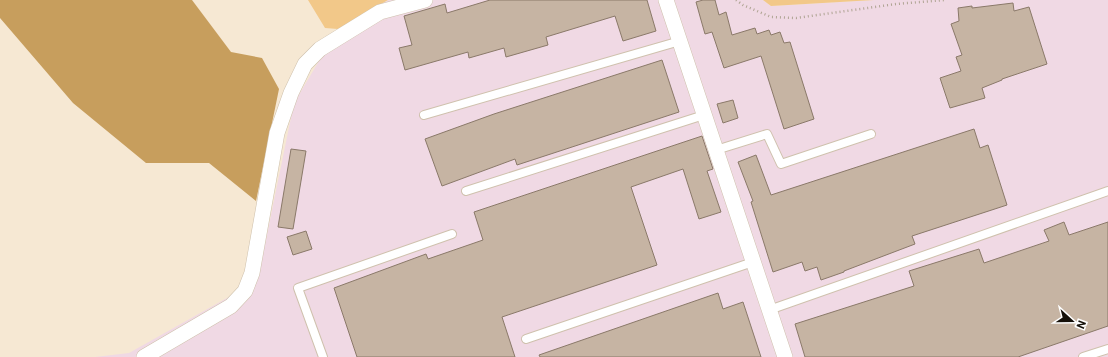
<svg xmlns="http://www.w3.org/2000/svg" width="1108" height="357" font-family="Roboto,sans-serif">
  <rect width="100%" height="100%" fill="#f6e8d3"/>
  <path fill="#f0d9e4" d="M 388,0 L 763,0 L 771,6 L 874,0 L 1108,0 L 1108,357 L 95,357 L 129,353 L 243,289 L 264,249 L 294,103 L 338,29 Z"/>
  <path fill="#f2c889" d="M 308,0 L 388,0 L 338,29 L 325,28 Z
    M 763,0 L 874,0 L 771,6 Z"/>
  <path fill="#c79e5d" d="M 0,0 L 192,0 L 231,52 L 262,58 L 279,89 L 256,201 L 209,163 L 146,163 L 73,103 L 0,18 Z"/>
  <path fill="#c6b4a3" stroke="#8a7969" d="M 490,0 L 647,0 L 656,31 L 623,41 L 615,16 L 546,37 L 548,45 L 506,57 L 504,48 L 469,58 L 468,52 L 405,70 L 399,48 L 412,45 L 404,16 L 445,4 L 447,13 Z
    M 703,0 L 715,0 L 719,15 L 726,12 L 732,35 L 755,28 L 757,34 L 769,30 L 771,35 L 780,32 L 784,43 L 790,42 L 814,119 L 784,129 L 761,56 L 724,68 L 712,32 L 705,34 L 701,20 L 696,2 Z
    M 1013,3 L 1014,11 L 1029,7 L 1047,64 L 1002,79 L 1002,80 L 982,88 L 985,98 L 950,108 L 940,78 L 961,71 L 956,57 L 962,55 L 951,24 L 959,21 L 958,8 L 972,6 L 972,8 Z
    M 662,60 L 679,112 L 517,165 L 515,159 L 442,186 L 425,139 L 494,114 Z
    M 733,100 L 738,118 L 723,123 L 717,104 Z
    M 974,129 L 980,148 L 988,145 L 1007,205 L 912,236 L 915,244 L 844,271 L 844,272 L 821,280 L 817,267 L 805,271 L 802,262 L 773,272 L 751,202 L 753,201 L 738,162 L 756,155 L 771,195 Z
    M 702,136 L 713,169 L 707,171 L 721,212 L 699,219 L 683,169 L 631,187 L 657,265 L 502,317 L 515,357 L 357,357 L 334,288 L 426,254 L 428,259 L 483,240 L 474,212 Z
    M 291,149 L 306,151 L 293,229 L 278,227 Z
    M 1064,222 L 1069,235 L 1108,222 L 1108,326 L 1018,357 L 805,357 L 795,324 L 914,286 L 909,271 L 979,249 L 984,263 L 1049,241 L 1044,230 Z
    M 306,231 L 312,249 L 293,255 L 287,237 Z
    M 718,293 L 723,309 L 743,302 L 761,357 L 540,357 L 539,355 Z"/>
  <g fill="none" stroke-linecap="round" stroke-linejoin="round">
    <g stroke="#cfc1ad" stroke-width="10">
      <path id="lane" d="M 424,115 L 680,41
        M 716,150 L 767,134 L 781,164 L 871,134
        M 466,191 L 704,115
        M 769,310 L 1108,191
        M 526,339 L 753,262
        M 323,357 L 298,288 L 452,234
        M 1083,357 L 1108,349"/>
    </g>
    <g stroke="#cfc1ad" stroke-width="16">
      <path id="street" d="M 666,0 L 785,357
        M 144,357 L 231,306 L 245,291 L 252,273 L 277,133 L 291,93 L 305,64 L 320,49 L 380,12 L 425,0"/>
    </g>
    <path stroke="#afa493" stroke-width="2.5" stroke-dasharray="1 3" stroke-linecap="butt" d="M 736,0 L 743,5 L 771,17 L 796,18 L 896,4 L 945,0"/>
    <use href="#lane" stroke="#fff" stroke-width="8"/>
    <use href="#street" stroke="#fff" stroke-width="15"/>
  </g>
  <g transform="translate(1072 321) rotate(111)" stroke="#ffffff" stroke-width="3" paint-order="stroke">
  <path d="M0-3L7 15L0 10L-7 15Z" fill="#151009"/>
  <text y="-6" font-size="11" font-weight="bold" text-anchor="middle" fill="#151009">N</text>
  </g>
</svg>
